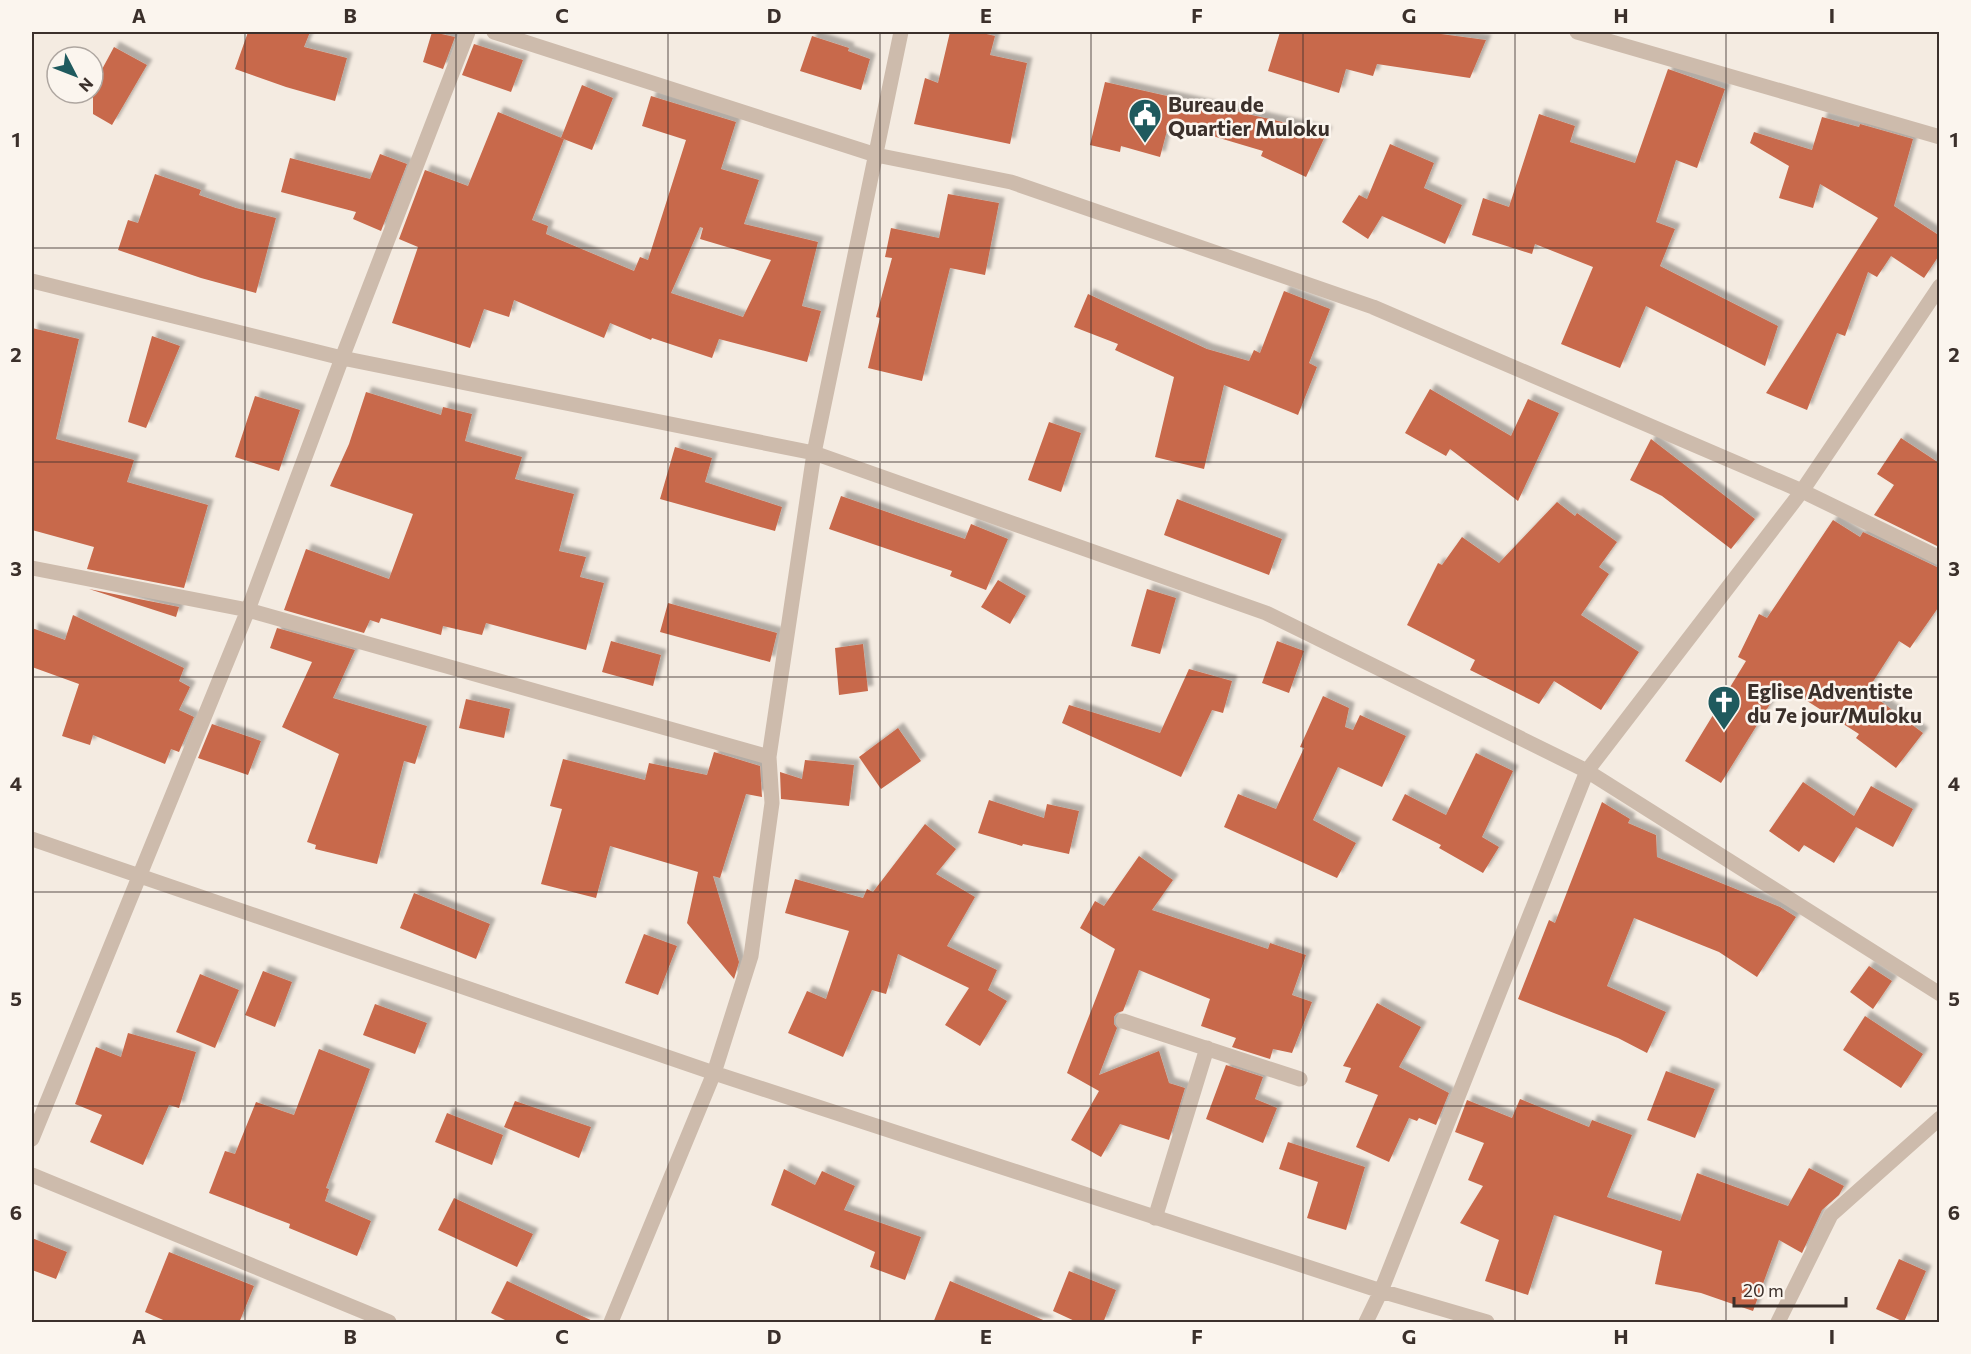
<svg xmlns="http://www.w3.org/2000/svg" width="1971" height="1354" font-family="Commissioner,sans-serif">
  <defs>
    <filter id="shadow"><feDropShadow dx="5.5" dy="-5.5" stdDeviation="1.5" flood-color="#0004"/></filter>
  </defs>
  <rect width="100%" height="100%" fill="#f4ebe1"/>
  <path fill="#c8694b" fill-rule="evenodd" filter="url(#shadow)" d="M 248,32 L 310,32 L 304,47 L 347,58 L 335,101 L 286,87 L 235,69 Z
    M 432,32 L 455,37 L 443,69 L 423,62 Z
    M 950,32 L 978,32 L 995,36 L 990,55 L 1027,63 L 1010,144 L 914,124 L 925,78 L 938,83 Z
    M 1280,32 L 1426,32 L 1486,40 L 1470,78 L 1377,64 L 1373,76 L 1346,69 L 1339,93 L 1268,71 Z
    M 812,36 L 849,48 L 848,51 L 870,59 L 861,90 L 800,71 Z
    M 474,44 L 523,60 L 511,92 L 462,75 Z
    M 114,47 L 147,65 L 112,125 L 93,114 L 93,86 Z
    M 1668,69 L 1725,89 L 1697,168 L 1676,160 L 1656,222 L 1675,229 L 1660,266 L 1778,326 L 1765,366 L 1646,306 L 1620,368 L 1561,344 L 1593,267 L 1535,244 L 1532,254 L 1472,235 L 1483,198 L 1509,207 L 1539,114 L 1575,126 L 1570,142 L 1635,163 Z
    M 1105,82 L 1176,98 L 1327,132 L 1306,177 L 1261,156 L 1263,151 L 1169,123 L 1160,157 L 1121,146 L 1120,152 L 1090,145 Z
    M 582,85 L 613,98 L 592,150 L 561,138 Z
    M 651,96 L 736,122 L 721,169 L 759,180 L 744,224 L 818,242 L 802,306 L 821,311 L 807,362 L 719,339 L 712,358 L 652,338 L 651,340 L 610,323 L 604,338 L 514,300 L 509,317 L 484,309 L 470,348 L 392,323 L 418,247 L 399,239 L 425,170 L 468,186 L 498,112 L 564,139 L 532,220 L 548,226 L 546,234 L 634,271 L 640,257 L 648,260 L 686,140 L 642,126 ZM 700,227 L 703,228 L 700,239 L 771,260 L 743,317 L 671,293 Z
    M 1822,117 L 1859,127 L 1860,124 L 1913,139 L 1894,206 L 1940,236 L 1940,254 L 1924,278 L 1891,256 L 1877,277 L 1868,272 L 1845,336 L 1837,333 L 1807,410 L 1766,393 L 1878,218 L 1820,184 L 1813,208 L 1779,198 L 1789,166 L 1750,143 L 1754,132 L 1812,150 Z
    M 1390,144 L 1434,163 L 1424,188 L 1462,205 L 1445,244 L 1382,216 L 1368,239 L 1342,222 L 1359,195 L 1367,199 Z
    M 380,154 L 407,164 L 381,231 L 353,219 L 356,212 L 281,192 L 290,158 L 370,179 Z
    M 155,174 L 201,190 L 199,195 L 236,208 L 276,218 L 256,293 L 201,278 L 118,250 L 128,220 L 138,223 Z
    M 948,194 L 999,203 L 985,275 L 950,268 L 922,381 L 868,368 L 880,318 L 876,317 L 892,258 L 885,257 L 891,228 L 939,238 Z
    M 1284,291 L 1330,309 L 1309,363 L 1317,367 L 1298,415 L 1224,385 L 1204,469 L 1155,457 L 1174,377 L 1115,350 L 1118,344 L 1074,327 L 1088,294 L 1207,349 L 1249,361 L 1254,350 L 1260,353 Z
    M 32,328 L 79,339 L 56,439 L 134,460 L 127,482 L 208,505 L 184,588 L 87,569 L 94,547 L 32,530 Z
    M 152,336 L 180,346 L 146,428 L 128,422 Z
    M 1430,389 L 1511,436 L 1528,399 L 1559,413 L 1518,501 L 1450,449 L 1446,456 L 1405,433 Z
    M 366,392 L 441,415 L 443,407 L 472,414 L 465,441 L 522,457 L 515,479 L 574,494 L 559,551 L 586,557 L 580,577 L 604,583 L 586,650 L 486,623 L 482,635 L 443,626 L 441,635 L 381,618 L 379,623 L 370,620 L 364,633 L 284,610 L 306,549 L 389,579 L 413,514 L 330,486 L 349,444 Z
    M 255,396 L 300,410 L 279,471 L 235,457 Z
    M 1049,422 L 1081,433 L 1061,492 L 1028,480 Z
    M 1901,438 L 1939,463 L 1939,547 L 1874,515 L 1894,485 L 1877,474 Z
    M 1651,439 L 1755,519 L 1731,549 L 1662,496 L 1630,480 Z
    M 675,447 L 712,458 L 705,482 L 782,507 L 775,531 L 660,499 Z
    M 841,496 L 965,539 L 971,524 L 1008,539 L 986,590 L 950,576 L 952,571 L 829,529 Z
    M 1177,499 L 1282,539 L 1269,575 L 1164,535 Z
    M 1557,502 L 1575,516 L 1577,513 L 1617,542 L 1599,567 L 1609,574 L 1581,615 L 1639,652 L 1601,710 L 1554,681 L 1539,704 L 1470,670 L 1475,660 L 1407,625 L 1438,563 L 1442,565 L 1462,537 L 1499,563 Z
    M 1833,520 L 1860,537 L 1863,532 L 1939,568 L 1940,605 L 1910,648 L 1899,641 L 1867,691 L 1923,733 L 1896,768 L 1856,738 L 1859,734 L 1782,685 L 1721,783 L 1685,761 L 1746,661 L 1738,657 L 1759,614 L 1767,618 Z
    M 998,580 L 1026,596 L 1010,624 L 981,607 Z
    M 89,589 L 179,607 L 176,617 Z
    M 1147,589 L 1176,598 L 1160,654 L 1131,646 Z
    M 668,603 L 777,633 L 770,662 L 660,632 Z
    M 73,615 L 184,668 L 179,681 L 190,687 L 179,710 L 194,717 L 179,752 L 171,749 L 165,764 L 93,735 L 90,745 L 62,736 L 79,684 L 32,667 L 32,628 L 65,640 Z
    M 277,628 L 355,650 L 333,698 L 427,726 L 415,764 L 404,761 L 377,864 L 315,849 L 316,845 L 307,842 L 339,754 L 282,727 L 312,662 L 270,648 Z
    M 611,641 L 661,655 L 653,686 L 602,672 Z
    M 1277,641 L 1304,651 L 1289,693 L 1262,683 Z
    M 863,644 L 868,691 L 839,695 L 835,648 Z
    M 1189,669 L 1232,681 L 1223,713 L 1212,710 L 1181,777 L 1062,723 L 1069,705 L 1160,733 Z
    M 1323,696 L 1349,708 L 1345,727 L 1353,730 L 1360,715 L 1406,736 L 1382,787 L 1338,767 L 1313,820 L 1356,843 L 1337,878 L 1224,827 L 1238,794 L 1276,809 L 1304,748 L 1300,747 Z
    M 466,699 L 510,709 L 504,738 L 459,728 Z
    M 212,724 L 261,741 L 248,775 L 198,758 Z
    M 898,728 L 921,761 L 881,789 L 859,757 Z
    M 714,752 L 760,766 L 762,797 L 746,794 L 720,878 L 713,876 L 739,962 L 734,979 L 687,923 L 698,872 L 610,846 L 596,898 L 541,884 L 562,809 L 550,806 L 563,759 L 645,780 L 649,763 L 707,775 Z
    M 1476,753 L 1513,771 L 1482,837 L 1499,847 L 1483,873 L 1439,848 L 1441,845 L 1392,820 L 1405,794 L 1446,815 Z
    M 805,760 L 854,765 L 849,806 L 781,799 L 780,772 L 802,779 Z
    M 1803,782 L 1854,816 L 1871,786 L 1913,809 L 1893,847 L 1856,827 L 1834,863 L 1804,845 L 1799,852 L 1769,831 Z
    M 989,800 L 1044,818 L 1047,804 L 1079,811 L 1069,854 L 1023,844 L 1022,846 L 978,833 Z
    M 1602,802 L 1630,819 L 1628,823 L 1656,835 L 1657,857 L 1780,907 L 1796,917 L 1757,977 L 1719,952 L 1634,918 L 1607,986 L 1666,1012 L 1647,1053 L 1618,1038 L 1518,999 L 1549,920 L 1555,923 Z
    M 925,824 L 956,849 L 936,874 L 975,897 L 947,946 L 997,970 L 988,990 L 1007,1001 L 980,1046 L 945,1025 L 969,988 L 898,954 L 886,994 L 872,990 L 843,1057 L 788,1033 L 807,991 L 826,999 L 849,931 L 785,913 L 795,879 L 863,898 L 867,889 L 873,892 Z
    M 1139,856 L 1173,880 L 1152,910 L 1268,949 L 1270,943 L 1306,955 L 1292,995 L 1312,1002 L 1292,1053 L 1273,1049 L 1270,1059 L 1232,1047 L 1236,1038 L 1201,1026 L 1210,999 L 1139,970 L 1123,1011 L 1117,1013 L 1114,1017 L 1114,1024 L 1117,1028 L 1099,1075 L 1159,1051 L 1169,1083 L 1185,1088 L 1169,1140 L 1120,1124 L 1101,1157 L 1071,1140 L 1099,1091 L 1067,1073 L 1115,949 L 1080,928 L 1095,901 L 1104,906 Z
    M 414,893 L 490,924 L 476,959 L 400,928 Z
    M 644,934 L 677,946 L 658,995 L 625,983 Z
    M 1869,966 L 1892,981 L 1873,1009 L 1850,992 Z
    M 263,971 L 292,982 L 275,1027 L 245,1015 Z
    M 200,974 L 239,990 L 215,1048 L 176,1032 Z
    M 1377,1003 L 1421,1027 L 1399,1067 L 1449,1093 L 1436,1125 L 1419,1118 L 1417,1121 L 1409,1118 L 1389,1162 L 1356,1147 L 1378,1095 L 1345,1082 L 1351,1068 L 1343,1066 Z
    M 375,1004 L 427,1023 L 415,1054 L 363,1035 Z
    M 1865,1016 L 1923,1054 L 1901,1088 L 1843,1050 Z
    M 128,1033 L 196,1052 L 179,1108 L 169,1105 L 143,1165 L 90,1142 L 102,1115 L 75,1104 L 96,1047 L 121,1057 Z
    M 319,1049 L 370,1069 L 326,1188 L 329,1189 L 325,1201 L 371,1221 L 357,1256 L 289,1228 L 290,1224 L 209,1193 L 225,1151 L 235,1154 L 256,1102 L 294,1115 Z
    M 1226,1065 L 1263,1077 L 1255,1099 L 1277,1108 L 1263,1143 L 1206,1119 Z
    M 1666,1071 L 1715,1089 L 1695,1138 L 1647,1120 Z
    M 1520,1099 L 1589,1127 L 1592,1120 L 1632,1135 L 1607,1197 L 1680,1221 L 1697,1173 L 1788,1206 L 1809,1168 L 1844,1186 L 1839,1195 L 1822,1210 L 1802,1253 L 1779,1240 L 1753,1311 L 1701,1293 L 1655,1284 L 1662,1251 L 1554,1215 L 1528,1295 L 1485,1281 L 1499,1240 L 1460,1223 L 1483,1186 L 1468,1180 L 1484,1143 L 1455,1132 L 1467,1100 L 1512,1118 Z
    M 515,1101 L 591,1127 L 579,1158 L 504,1127 Z
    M 447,1113 L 503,1135 L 492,1165 L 435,1142 Z
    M 1288,1142 L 1365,1167 L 1346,1230 L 1307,1218 L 1318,1182 L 1279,1169 Z
    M 784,1169 L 815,1185 L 822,1171 L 855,1186 L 844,1210 L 921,1237 L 905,1280 L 870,1267 L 875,1252 L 771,1205 Z
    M 454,1198 L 533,1234 L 517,1267 L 438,1230 Z
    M 32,1238 L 67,1252 L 56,1279 L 32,1270 Z
    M 169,1252 L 254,1286 L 239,1323 L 170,1323 L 145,1312 Z
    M 1899,1259 L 1926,1271 L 1904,1322 L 1876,1309 Z
    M 1069,1271 L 1116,1290 L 1103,1323 L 1079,1323 L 1053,1311 Z
    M 507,1281 L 597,1323 L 511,1323 L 491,1313 Z
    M 950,1281 L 1048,1322 L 1048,1323 L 933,1323 Z"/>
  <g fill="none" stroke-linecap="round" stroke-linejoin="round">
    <path stroke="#cdbbac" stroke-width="15" d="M 1123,1021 L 1300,1079
      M 1155,1218 L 1207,1048"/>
    <path stroke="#cdbbac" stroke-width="15" d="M 494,32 L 876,155 L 1011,182 L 1373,307 L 1802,491 L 1940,558
      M 1577,32 L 1940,137
      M 32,281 L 342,358 L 814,453 L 1266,613 L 1587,771 L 1940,994
      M 32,568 L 248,610 L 769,757
      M 32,839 L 714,1073 L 1381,1291 L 1487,1322
      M 32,1139 L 248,610 L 342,358 L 468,32
      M 32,1175 L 389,1322
      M 611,1322 L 714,1073 L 751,956 L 772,803 L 769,757 L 814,453 L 901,32
      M 1366,1322 L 1381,1291 L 1587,771 L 1802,491 L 1940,286
      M 1778,1322 L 1831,1215 L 1940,1118"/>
  </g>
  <path fill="none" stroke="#3b302b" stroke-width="1.5" stroke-opacity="0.55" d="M 245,32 L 245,1322M 456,32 L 456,1322M 668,32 L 668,1322M 880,32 L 880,1322M 1091,32 L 1091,1322M 1303,32 L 1303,1322M 1515,32 L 1515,1322M 1726,32 L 1726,1322M 32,248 L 1940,248M 32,462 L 1940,462M 32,677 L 1940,677M 32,892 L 1940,892M 32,1106 L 1940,1106"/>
  <defs>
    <g id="civic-pin" transform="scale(1.725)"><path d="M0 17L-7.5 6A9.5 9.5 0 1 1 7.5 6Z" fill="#1f5a5e" stroke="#fbf5ee"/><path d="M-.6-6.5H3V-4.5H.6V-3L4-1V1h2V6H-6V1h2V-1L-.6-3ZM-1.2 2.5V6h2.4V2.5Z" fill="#fff"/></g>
    <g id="church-pin" transform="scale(1.725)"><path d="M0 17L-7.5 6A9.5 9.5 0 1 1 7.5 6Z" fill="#1f5a5e" stroke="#fbf5ee"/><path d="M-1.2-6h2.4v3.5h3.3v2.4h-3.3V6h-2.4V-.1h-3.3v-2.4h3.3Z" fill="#fff"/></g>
  </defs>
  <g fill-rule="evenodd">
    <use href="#civic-pin" x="1145" y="115"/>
    <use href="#church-pin" x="1724" y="702"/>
  </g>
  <g text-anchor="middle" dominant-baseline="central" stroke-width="5" stroke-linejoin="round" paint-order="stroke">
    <g font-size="21" font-weight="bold" fill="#3b302b" stroke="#fbf5ee" text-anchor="start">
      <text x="1168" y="103">Bureau de<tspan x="1168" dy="24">Quartier Muloku</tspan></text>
      <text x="1747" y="690">Eglise Adventiste<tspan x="1747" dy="24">du 7e jour/Muloku</tspan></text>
    </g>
  </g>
  <rect width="1971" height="1354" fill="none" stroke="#fbf5ee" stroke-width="66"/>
  <g transform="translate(75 75) rotate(132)"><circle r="28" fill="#fbf5ee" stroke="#aea6a0" stroke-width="1.5"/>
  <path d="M0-4.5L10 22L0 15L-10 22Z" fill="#1f5a5e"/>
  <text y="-9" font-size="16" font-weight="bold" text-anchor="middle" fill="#3b302b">N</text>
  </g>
  <path d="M1734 1297v9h112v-9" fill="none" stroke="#3b302b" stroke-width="3"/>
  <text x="1743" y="1297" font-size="18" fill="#3b302b" stroke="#fbf5ee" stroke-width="4.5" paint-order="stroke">20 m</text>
  <rect x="33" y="33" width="1905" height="1288" fill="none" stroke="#3b302b" stroke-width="2"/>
  <g font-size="20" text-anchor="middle" font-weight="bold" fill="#3b302b">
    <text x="139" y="23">A</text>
    <text x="350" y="23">B</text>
    <text x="562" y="23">C</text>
    <text x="774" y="23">D</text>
    <text x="986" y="23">E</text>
    <text x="1197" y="23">F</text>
    <text x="1409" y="23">G</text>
    <text x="1621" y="23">H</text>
    <text x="1832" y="23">I</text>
    <text x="16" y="147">1</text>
    <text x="1954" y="147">1</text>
    <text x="16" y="362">2</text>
    <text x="1954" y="362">2</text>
    <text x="16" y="576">3</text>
    <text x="1954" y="576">3</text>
    <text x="16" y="791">4</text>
    <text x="1954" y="791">4</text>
    <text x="16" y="1006">5</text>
    <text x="1954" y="1006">5</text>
    <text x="16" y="1220">6</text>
    <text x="1954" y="1220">6</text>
    <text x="139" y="1344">A</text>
    <text x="350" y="1344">B</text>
    <text x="562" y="1344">C</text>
    <text x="774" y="1344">D</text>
    <text x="986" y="1344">E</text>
    <text x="1197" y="1344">F</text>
    <text x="1409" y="1344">G</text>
    <text x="1621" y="1344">H</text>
    <text x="1832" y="1344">I</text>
  </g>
</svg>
